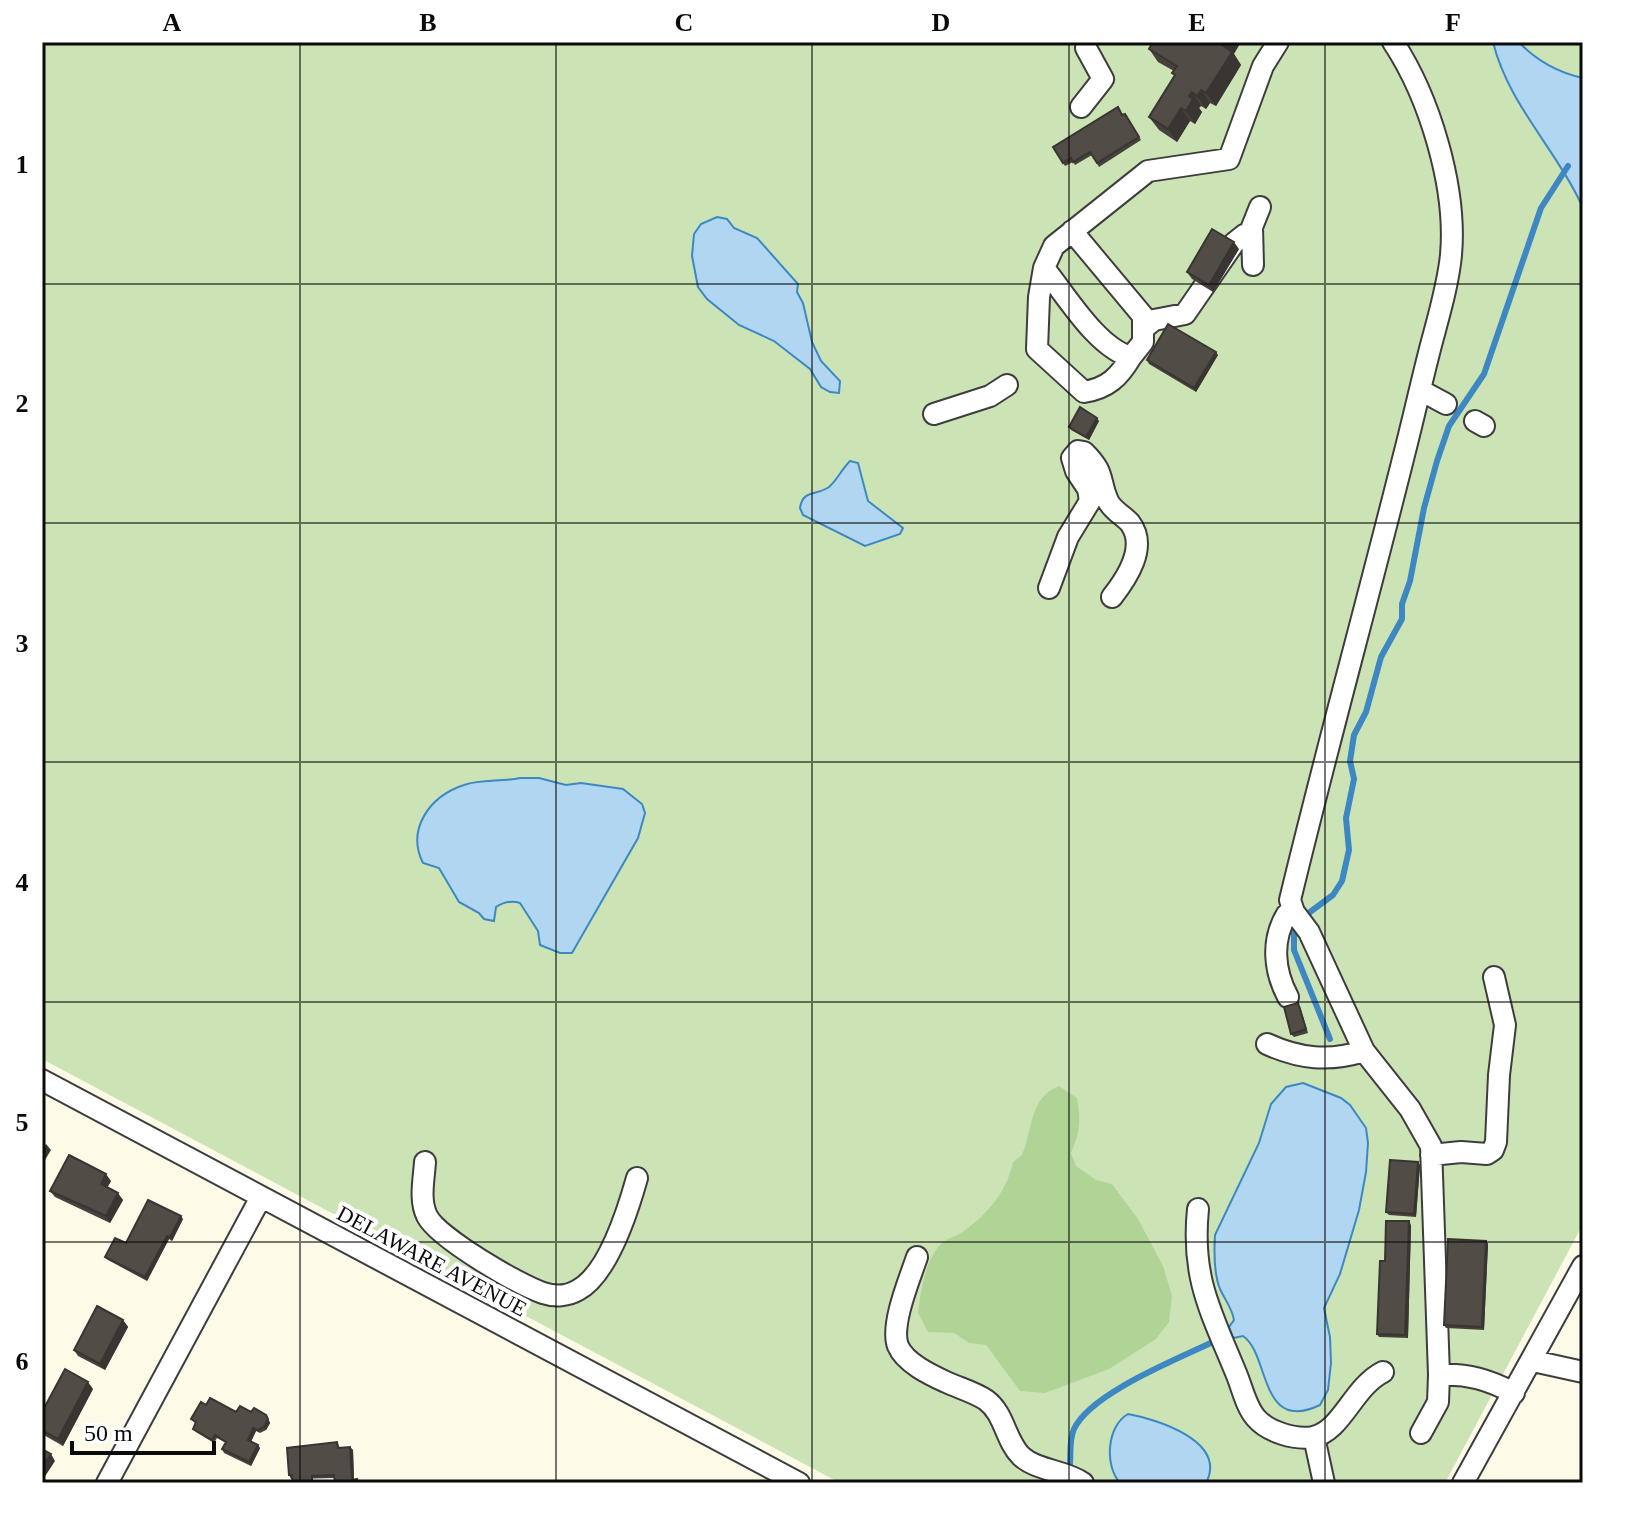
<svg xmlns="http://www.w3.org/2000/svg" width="1625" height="1525" font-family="'Times New Roman',serif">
  <rect width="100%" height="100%" fill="#fdfae8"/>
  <path fill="#cce4b5" d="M 42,42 L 1583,42 L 1583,1224 L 1445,1483 L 840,1483 L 42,1059 Z"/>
  <path fill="#afd496" d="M 1059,1086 L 1077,1098 C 1081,1120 1080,1133 1071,1153 L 1076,1166 L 1096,1180 L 1112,1184 L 1138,1219 L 1163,1266 L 1172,1296 L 1169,1322 L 1156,1339 L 1109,1369 L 1045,1393 L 1020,1391 L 986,1345 L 969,1343 L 954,1333 L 928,1332 L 918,1313 C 921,1291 925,1259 942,1243 C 947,1238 958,1236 964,1231 C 988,1214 1007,1191 1013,1162 L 1022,1155 C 1033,1129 1029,1098 1059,1086 Z"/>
  <path fill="#b1d6f1" stroke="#3d88c2" stroke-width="2" d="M 1493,42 L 1519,42 C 1535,60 1559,73 1583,78 L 1583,208 C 1557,150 1508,104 1493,42 Z
    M 717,217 L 727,219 L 734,228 L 757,238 L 798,284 L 797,292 L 803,303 L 812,342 L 821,361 L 840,381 L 839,393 L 830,392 L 821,387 L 810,369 L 774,341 L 739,325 L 707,299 L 698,287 L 692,256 L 694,234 L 701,224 Z
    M 850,461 L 858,463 L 868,501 L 903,528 L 900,534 L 865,546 L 803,515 L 800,508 C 803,489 816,496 829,487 C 837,480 842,469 850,461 Z
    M 520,778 L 539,778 L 566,785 L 581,783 L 623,789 L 642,804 L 645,813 L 638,838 L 572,953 L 560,953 L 540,945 L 538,931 L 520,903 C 511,900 504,902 496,907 L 494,921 L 484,919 L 479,913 L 459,902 L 439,868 L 423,863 C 406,829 430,796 464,785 C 481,779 502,782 520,778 Z
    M 1303,1083 L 1341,1098 L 1350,1105 L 1366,1128 L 1368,1143 L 1366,1172 L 1359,1210 L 1340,1274 L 1324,1308 L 1330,1337 L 1331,1363 L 1328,1390 L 1320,1405 C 1259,1434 1270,1354 1243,1336 L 1233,1338 L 1229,1327 L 1234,1320 C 1232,1308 1225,1300 1220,1289 C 1214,1274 1214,1251 1215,1235 L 1259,1143 L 1271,1104 L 1286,1087 Z
    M 1128,1414 C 1156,1419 1228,1441 1206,1483 L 1120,1483 C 1104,1465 1107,1426 1128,1414 Z"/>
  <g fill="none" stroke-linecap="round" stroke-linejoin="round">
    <path stroke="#3d88c2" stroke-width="6" d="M 1330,1039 L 1294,950 L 1294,931 L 1310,912 L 1333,895 L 1342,881 L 1349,850 L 1346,818 L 1354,779 L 1350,761 L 1354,735 L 1366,712 L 1381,657 L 1402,619 L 1402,604 L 1410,581 L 1424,508 L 1437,461 L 1449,426 L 1484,374 L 1541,208 L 1568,166
      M 1069,1472 C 1072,1458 1068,1442 1074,1429 C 1091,1392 1183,1357 1219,1339"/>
    <g stroke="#3d3d3d" stroke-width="24">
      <path id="minor" d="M 1393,42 C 1430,98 1457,188 1451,255 C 1448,286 1438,318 1430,349 C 1421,384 1413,420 1404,455 C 1367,603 1326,751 1290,900 L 1294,912 L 1309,932 L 1364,1051 L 1410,1109 L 1431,1146 L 1439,1375 C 1467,1373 1489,1380 1514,1393
        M 1081,107 L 1103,79 L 1086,48
        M 1253,265 L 1252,227 L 1260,207
        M 1044,268 C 1066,295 1097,348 1131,357 L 1143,342 L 1143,316 L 1072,231
        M 1143,329 L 1154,320 L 1185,314 L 1234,243 L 1244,235 L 1252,233
        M 1131,357 C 1119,377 1108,388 1084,392 L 1037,349 L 1039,297 L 1044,268 L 1054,246 L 1148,171 L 1229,159 L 1263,66 L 1278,42
        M 1420,390 L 1446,404
        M 934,414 L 990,396 L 1007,385
        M 1475,421 L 1484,426
        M 1049,588 L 1068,537 L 1090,501 L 1088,489 L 1076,471 L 1072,458 L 1078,451 L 1084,452 C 1106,474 1098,478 1108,501 C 1113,511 1123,515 1130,523 C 1148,547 1127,578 1112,597
        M 1288,997 C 1274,971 1271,940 1287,914 L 1294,912
        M 1267,1044 C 1300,1059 1329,1062 1364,1051
        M 42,1080 L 799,1483
        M 1431,1155 L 1461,1152 L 1487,1154 L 1493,1150 L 1496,1142 L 1499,1075 L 1505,1025 L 1494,977
        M 425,1162 C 424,1179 419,1200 427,1216 C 438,1238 519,1285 543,1293 C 555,1297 568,1296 578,1290 C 608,1274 628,1210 637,1178
        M 1198,1209 C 1191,1278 1211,1312 1236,1373 C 1242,1387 1246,1407 1256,1418 C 1268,1432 1295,1440 1313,1437 C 1342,1431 1353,1387 1383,1372
        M 917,1257 C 910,1278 890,1325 898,1346 C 905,1363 931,1375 946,1382 C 959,1388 974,1392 986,1400 C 1005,1414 1005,1440 1021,1456 C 1037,1471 1065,1470 1083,1483
        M 1533,1361 L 1583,1372
        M 1421,1433 L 1438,1402 L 1439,1375
        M 1314,1437 L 1324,1483
        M 107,1483 L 261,1197
        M 1463,1483 L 1583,1266"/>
    </g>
    <use href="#minor" stroke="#fff" stroke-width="20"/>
  </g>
  <path fill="#47413d" d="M 1149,49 L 1234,54 L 1241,65 L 1216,106 L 1210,103 L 1206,109 L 1201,106 L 1199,108 L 1202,112 L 1195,124 L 1190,121 L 1177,142 L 1159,130 L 1149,117 L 1175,77 L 1172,73 L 1174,71 L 1158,62 Z
    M 1125,114 L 1141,140 L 1099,167 L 1092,155 L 1075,165 L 1073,162 L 1065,166 L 1053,147 Z
    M 1239,249 L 1213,292 L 1192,279 L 1187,272 Z
    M 1218,355 L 1196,392 L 1149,364 L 1147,360 Z
    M 1099,421 L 1089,440 L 1071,430 L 1069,427 Z
    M 1300,1006 L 1308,1033 L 1294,1037 L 1291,1034 Z
    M 1420,1165 L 1416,1217 L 1389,1215 L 1386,1212 Z
    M 111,1181 L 107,1187 L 123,1200 L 110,1223 L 55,1197 L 50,1191 Z
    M 183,1219 L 172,1241 L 169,1239 L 147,1281 L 108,1260 L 105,1257 L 126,1243 Z
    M 1411,1225 L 1408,1338 L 1379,1337 L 1377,1334 L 1385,1261 Z
    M 1486,1241 L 1488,1244 L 1484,1330 L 1446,1328 L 1444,1325 Z
    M 123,1320 L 128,1327 L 105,1370 L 78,1356 L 74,1350 Z
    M 93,1389 L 63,1446 L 42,1434 L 42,1412 Z
    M 206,1405 L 236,1412 L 251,1412 L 268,1418 L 270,1423 L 266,1430 L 260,1433 L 256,1431 L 251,1442 L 260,1448 L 251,1466 L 224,1453 L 222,1449 L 226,1443 L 217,1438 L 214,1443 L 196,1432 L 193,1429 L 196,1424 L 191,1419 Z
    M 337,1442 L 340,1448 L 350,1447 L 353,1450 L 354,1480 L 357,1479 L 360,1483 L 335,1483 L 335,1478 L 291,1479 L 289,1475 Z"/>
  <path fill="#393532" d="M 1224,42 L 1241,42 L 1234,54 L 1241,65 L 1216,106 L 1206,93 Z
    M 1201,90 L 1210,103 L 1206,109 L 1197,96 Z
    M 1192,92 L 1201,106 L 1199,108 L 1202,112 L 1195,124 L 1186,111 L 1189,96 Z
    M 1181,108 L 1190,121 L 1177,142 L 1168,129 Z
    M 1234,242 L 1239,249 L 1213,292 L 1209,285 Z
    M 1216,352 L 1218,355 L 1196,392 L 1194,388 Z
    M 1097,418 L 1099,421 L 1089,440 L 1086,437 Z
    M 46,1144 L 51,1150 L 42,1165 L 42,1150 Z
    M 1418,1162 L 1420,1165 L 1416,1217 L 1414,1214 Z
    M 106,1174 L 111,1181 L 106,1190 L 101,1184 Z
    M 118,1193 L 123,1200 L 110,1223 L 106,1216 Z
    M 181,1216 L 183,1219 L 172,1241 L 170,1237 Z
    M 1409,1221 L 1411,1225 L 1408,1338 L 1405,1335 Z
    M 167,1236 L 169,1239 L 147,1281 L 145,1277 Z
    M 1486,1241 L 1488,1244 L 1484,1330 L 1482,1327 Z
    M 123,1320 L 128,1327 L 105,1370 L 100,1364 Z
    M 88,1382 L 93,1389 L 63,1446 L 58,1439 Z
    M 266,1415 L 270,1423 L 266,1430 L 264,1427 Z
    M 253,1428 L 256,1431 L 250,1443 L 248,1440 Z
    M 258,1445 L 260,1448 L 251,1466 L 249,1462 Z
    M 350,1447 L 353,1450 L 354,1483 L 352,1480 Z
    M 51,1454 L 55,1461 L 42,1481 L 42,1467 Z"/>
  <path fill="#524c47" stroke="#393532" stroke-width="2" d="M 1153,42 L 1224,42 L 1222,45 L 1232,52 L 1206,93 L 1201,90 L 1197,96 L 1192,92 L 1189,96 L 1193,99 L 1186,111 L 1181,108 L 1168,129 L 1149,117 L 1175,75 L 1172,73 L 1177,66 L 1149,49 Z
    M 1118,107 L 1122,115 L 1125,114 L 1139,137 L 1097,163 L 1090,152 L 1073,162 L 1071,158 L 1063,163 L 1053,147 Z
    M 1212,229 L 1234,242 L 1209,285 L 1187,272 Z
    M 1168,324 L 1216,352 L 1194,388 L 1147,360 Z
    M 1080,407 L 1097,418 L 1086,437 L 1069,427 Z
    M 1298,1003 L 1306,1029 L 1291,1034 L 1284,1007 Z
    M 69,1155 L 106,1174 L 101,1184 L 118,1193 L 106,1216 L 50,1191 Z
    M 1390,1160 L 1418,1162 L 1414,1214 L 1386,1212 Z
    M 148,1200 L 181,1216 L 170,1237 L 167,1236 L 145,1277 L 105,1257 L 115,1238 L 126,1243 Z
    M 1386,1221 L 1409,1221 L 1405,1335 L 1377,1334 L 1380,1261 L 1385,1261 Z
    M 1448,1239 L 1486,1241 L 1482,1327 L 1444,1325 Z
    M 97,1306 L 123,1320 L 100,1364 L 74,1350 Z
    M 65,1369 L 88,1382 L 58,1439 L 42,1430 L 42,1412 Z
    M 210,1398 L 236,1412 L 240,1406 L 251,1412 L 254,1408 L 266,1415 L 268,1419 L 264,1427 L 258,1430 L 253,1428 L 248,1440 L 258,1445 L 249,1462 L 222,1449 L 226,1442 L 215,1435 L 212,1440 L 193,1429 L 196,1422 L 191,1419 L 201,1402 L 206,1405 Z
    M 337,1442 L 338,1448 L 350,1447 L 352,1480 L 357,1479 L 358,1483 L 335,1483 L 334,1475 L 312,1476 L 312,1483 L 293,1483 L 292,1475 L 289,1475 L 287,1448 Z
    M 42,1449 L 51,1454 L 42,1467 Z"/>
  <path fill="none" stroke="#0a0a0a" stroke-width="2" stroke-opacity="0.55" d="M 300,42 L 300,1483M 556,42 L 556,1483M 812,42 L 812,1483M 1069,42 L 1069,1483M 1325,42 L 1325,1483M 42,284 L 1583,284M 42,523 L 1583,523M 42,762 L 1583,762M 42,1002 L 1583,1002M 42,1242 L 1583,1242"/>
  <g text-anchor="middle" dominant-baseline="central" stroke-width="8" stroke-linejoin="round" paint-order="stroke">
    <g font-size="22" fill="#0a0a0a" stroke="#fff">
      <text transform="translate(432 1261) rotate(28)">DELAWARE AVENUE</text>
    </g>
  </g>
  <rect width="1625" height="1525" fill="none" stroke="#ffffff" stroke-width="88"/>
  <path d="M72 1441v12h142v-12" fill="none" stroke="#0a0a0a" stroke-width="4"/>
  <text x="84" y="1441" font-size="24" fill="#0a0a0a" stroke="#ffffff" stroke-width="6" paint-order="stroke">50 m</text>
  <rect x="44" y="44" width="1537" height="1437" fill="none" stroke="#0a0a0a" stroke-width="3"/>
  <g font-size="26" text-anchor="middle" font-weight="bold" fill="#0a0a0a">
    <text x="172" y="31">A</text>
    <text x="428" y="31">B</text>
    <text x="684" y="31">C</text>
    <text x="941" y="31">D</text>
    <text x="1197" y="31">E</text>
    <text x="1453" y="31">F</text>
    <text x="22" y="173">1</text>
    <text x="22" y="412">2</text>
    <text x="22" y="652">3</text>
    <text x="22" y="891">4</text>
    <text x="22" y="1131">5</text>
    <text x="22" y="1370">6</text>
  </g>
</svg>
